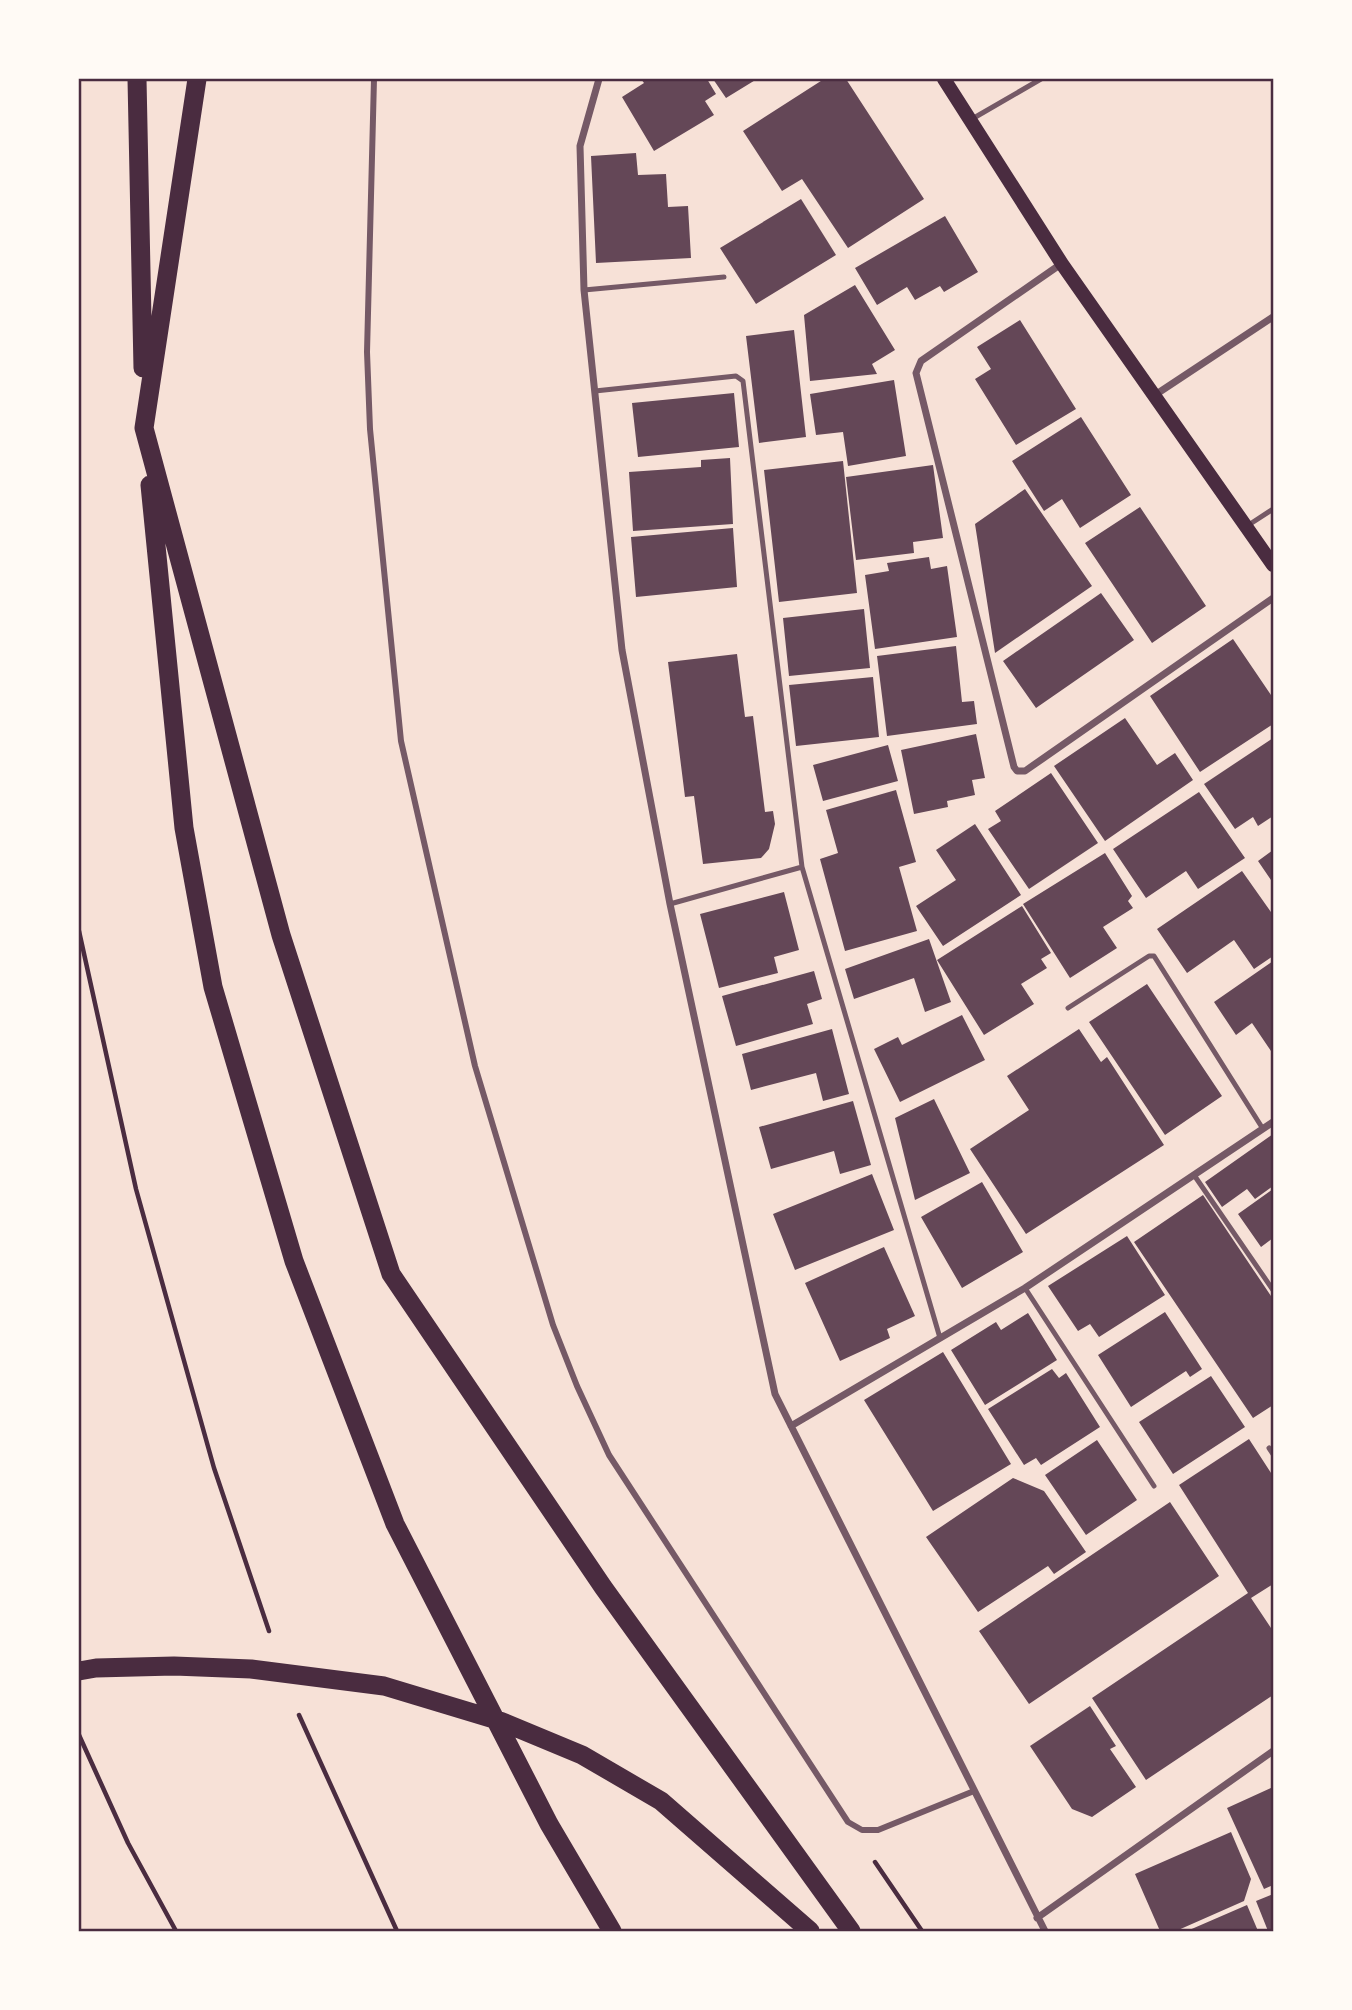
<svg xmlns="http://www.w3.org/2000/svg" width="1352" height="2010" font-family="'Exo 2',sans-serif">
  <rect width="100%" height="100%" fill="#f7e1d7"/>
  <path fill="#644757" d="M 641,79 L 707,79 L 716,94 L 705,101 L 714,115 L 654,151 L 622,97 L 644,83 Z
    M 713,79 L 757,79 L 726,98 Z
    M 824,79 L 846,79 L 924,199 L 848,248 L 802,179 L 782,191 L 743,131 Z
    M 636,153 L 638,175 L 666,174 L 668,207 L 688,206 L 691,258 L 596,263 L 591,156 Z
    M 801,199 L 836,255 L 756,304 L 720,248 Z
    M 945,216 L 978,272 L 944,292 L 940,286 L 915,300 L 907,287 L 877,305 L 855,268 Z
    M 855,285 L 895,350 L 872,364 L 877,374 L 810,381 L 804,315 Z
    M 1020,320 L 1076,409 L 1016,445 L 975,379 L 991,369 L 977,347 Z
    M 794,330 L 806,437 L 759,443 L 746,336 Z
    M 894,380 L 906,456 L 848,466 L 843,432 L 816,435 L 810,394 Z
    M 734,393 L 739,447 L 638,457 L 632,403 Z
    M 1081,417 L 1131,495 L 1080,528 L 1062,499 L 1044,511 L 1012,461 Z
    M 730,458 L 733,524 L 633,531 L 629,472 L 701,467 L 701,460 Z
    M 843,461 L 857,593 L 779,602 L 764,470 Z
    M 933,465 L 943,538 L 913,542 L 914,553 L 856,560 L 846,477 Z
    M 1025,489 L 1092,586 L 995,653 L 975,524 Z
    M 1140,507 L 1206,606 L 1152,643 L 1085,543 Z
    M 733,528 L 737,587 L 636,597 L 631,537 Z
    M 929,557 L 931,569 L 947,566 L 957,637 L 875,649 L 865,575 L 889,571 L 887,563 Z
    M 1101,593 L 1134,640 L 1036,708 L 1003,661 Z
    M 864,609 L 870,668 L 789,676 L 783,618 Z
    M 1233,639 L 1273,698 L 1273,724 L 1200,772 L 1150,696 Z
    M 956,646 L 962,702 L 974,701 L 977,724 L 887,736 L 877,656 Z
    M 737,654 L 745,717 L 753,716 L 765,812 L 773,811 L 775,824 L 769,849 L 761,858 L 703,864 L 694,796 L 685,797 L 668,662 Z
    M 873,677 L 879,737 L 796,746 L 789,685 Z
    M 1125,718 L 1157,765 L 1175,753 L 1193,780 L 1105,841 L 1054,766 Z
    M 976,734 L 985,778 L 972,780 L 975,795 L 947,801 L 948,807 L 914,814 L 901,750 Z
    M 1273,738 L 1273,816 L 1258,826 L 1253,817 L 1235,829 L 1204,784 Z
    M 888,745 L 898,781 L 823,801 L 813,765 Z
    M 1051,773 L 1098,843 L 1029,889 L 988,829 L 1001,821 L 995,811 Z
    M 896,790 L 916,862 L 899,867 L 917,931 L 845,951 L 820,859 L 838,853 L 826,810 Z
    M 1199,792 L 1245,858 L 1198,889 L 1186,871 L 1146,898 L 1113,849 Z
    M 975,824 L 1021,895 L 943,946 L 916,906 L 956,880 L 936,850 Z
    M 1273,850 L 1273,883 L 1258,861 Z
    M 1105,853 L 1132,896 L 1128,901 L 1133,908 L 1103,927 L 1117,948 L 1070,978 L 1023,904 Z
    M 1242,871 L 1273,915 L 1273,956 L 1254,969 L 1234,940 L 1187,973 L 1157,929 Z
    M 784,892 L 799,950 L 774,957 L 778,973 L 719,988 L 700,914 Z
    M 1022,906 L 1051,953 L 1041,959 L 1047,968 L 1021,984 L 1034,1004 L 984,1035 L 937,960 Z
    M 929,939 L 951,1002 L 925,1012 L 914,978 L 854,999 L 845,969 Z
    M 1273,961 L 1273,1054 L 1252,1023 L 1236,1035 L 1214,1002 Z
    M 814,971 L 822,999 L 807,1004 L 813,1024 L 736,1046 L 722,996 Z
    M 1147,984 L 1222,1096 L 1165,1135 L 1089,1022 Z
    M 962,1015 L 985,1060 L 900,1102 L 874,1049 L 898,1037 L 902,1045 Z
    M 832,1029 L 849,1094 L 823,1101 L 816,1073 L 751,1090 L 742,1054 Z
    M 1079,1029 L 1101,1062 L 1107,1057 L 1164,1145 L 1026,1234 L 970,1149 L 1029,1110 L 1007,1076 Z
    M 934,1099 L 970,1173 L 915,1200 L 895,1118 Z
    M 853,1101 L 871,1165 L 840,1174 L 834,1151 L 771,1169 L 759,1127 Z
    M 1273,1134 L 1273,1186 L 1255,1199 L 1247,1189 L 1222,1207 L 1205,1182 Z
    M 872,1174 L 894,1230 L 795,1270 L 773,1214 Z
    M 982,1182 L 1023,1252 L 962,1288 L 921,1217 Z
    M 1273,1189 L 1273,1238 L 1261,1247 L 1238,1214 Z
    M 1203,1195 L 1273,1299 L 1273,1405 L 1253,1418 L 1134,1242 Z
    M 1127,1236 L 1165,1295 L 1099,1337 L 1090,1324 L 1078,1331 L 1048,1286 Z
    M 884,1247 L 915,1316 L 887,1329 L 890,1338 L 840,1361 L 805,1283 Z
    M 1165,1312 L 1202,1369 L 1190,1377 L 1186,1371 L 1131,1407 L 1098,1355 Z
    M 1028,1313 L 1057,1360 L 985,1405 L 951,1350 L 996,1322 L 1001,1330 Z
    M 943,1352 L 1011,1464 L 933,1511 L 864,1400 Z
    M 1052,1369 L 1059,1378 L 1066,1373 L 1100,1427 L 1041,1465 L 1036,1458 L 1024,1465 L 988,1409 Z
    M 1211,1376 L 1245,1427 L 1173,1474 L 1139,1422 Z
    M 1249,1439 L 1273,1476 L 1273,1584 L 1251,1598 L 1273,1631 L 1273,1695 L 1146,1780 L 1092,1698 L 1248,1593 L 1179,1485 Z
    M 1097,1440 L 1137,1500 L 1086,1535 L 1045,1475 Z
    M 1013,1478 L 1044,1491 L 1086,1552 L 1054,1574 L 1048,1566 L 978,1612 L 926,1537 Z
    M 1170,1502 L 1219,1576 L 1029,1704 L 979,1631 Z
    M 1090,1706 L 1116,1746 L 1110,1749 L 1136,1787 L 1092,1817 L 1072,1809 L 1030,1746 Z
    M 1273,1787 L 1273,1885 L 1264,1889 L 1227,1808 Z
    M 1231,1832 L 1251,1879 L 1244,1901 L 1176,1931 L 1160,1931 L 1135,1874 Z
    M 1273,1894 L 1273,1931 L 1268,1931 L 1256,1901 Z
    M 1247,1905 L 1258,1931 L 1187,1931 Z"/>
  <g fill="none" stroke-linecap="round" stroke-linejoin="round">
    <path stroke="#4a2c40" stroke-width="4.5" d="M 79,931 L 136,1189 L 214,1468 L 269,1631
      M 299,1715 L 397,1931
      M 79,1735 L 128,1843 L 176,1931
      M 875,1862 L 922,1931"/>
    <path stroke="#755966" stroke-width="5" d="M 972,119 L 1041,79
      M 584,290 L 724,277
      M 595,391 L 736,376 L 743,381 L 802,867 L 940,1338
      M 1247,526 L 1273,509
      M 670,904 L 802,867
      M 1068,1008 L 1149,956 L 1154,956 L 1263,1129
      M 1194,1175 L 1273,1290
      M 1025,1288 L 1154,1486
      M 1269,1448 L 1273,1454"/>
    <path stroke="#755966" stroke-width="6" d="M 374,79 L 367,352 L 370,429 L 401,741 L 475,1066 L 553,1325 L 577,1386 L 609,1455 L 848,1822 L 862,1830 L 878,1830 L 974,1791"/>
    <path stroke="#755966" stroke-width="7" d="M 599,79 L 580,146 L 584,290 L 622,650 L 670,904 L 775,1394 L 1045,1931
      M 1061,264 L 921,361 L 916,373 L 1014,767 L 1017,771 L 1025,771 L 1273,598
      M 1155,395 L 1273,317
      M 791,1426 L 1025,1288 L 1273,1122
      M 1037,1918 L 1273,1751"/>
    <path stroke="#4a2c40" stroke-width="14" d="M 944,79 L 1062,264 L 1273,565"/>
    <path stroke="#4a2c40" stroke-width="19" d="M 137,79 L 143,368
      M 197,79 L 144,428 L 281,935 L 391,1274 L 603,1587 L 851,1931
      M 150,485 L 184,828 L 213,987 L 294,1261 L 395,1524 L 549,1824 L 612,1931
      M 79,1671 L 96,1668 L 174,1666 L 251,1669 L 384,1686 L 500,1721 L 582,1755 L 661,1801 L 810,1931"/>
  </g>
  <rect width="1352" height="2010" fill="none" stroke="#fffaf5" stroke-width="161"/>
  <rect x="80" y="80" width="1192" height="1850" fill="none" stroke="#4a2c40" stroke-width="2.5"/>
</svg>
